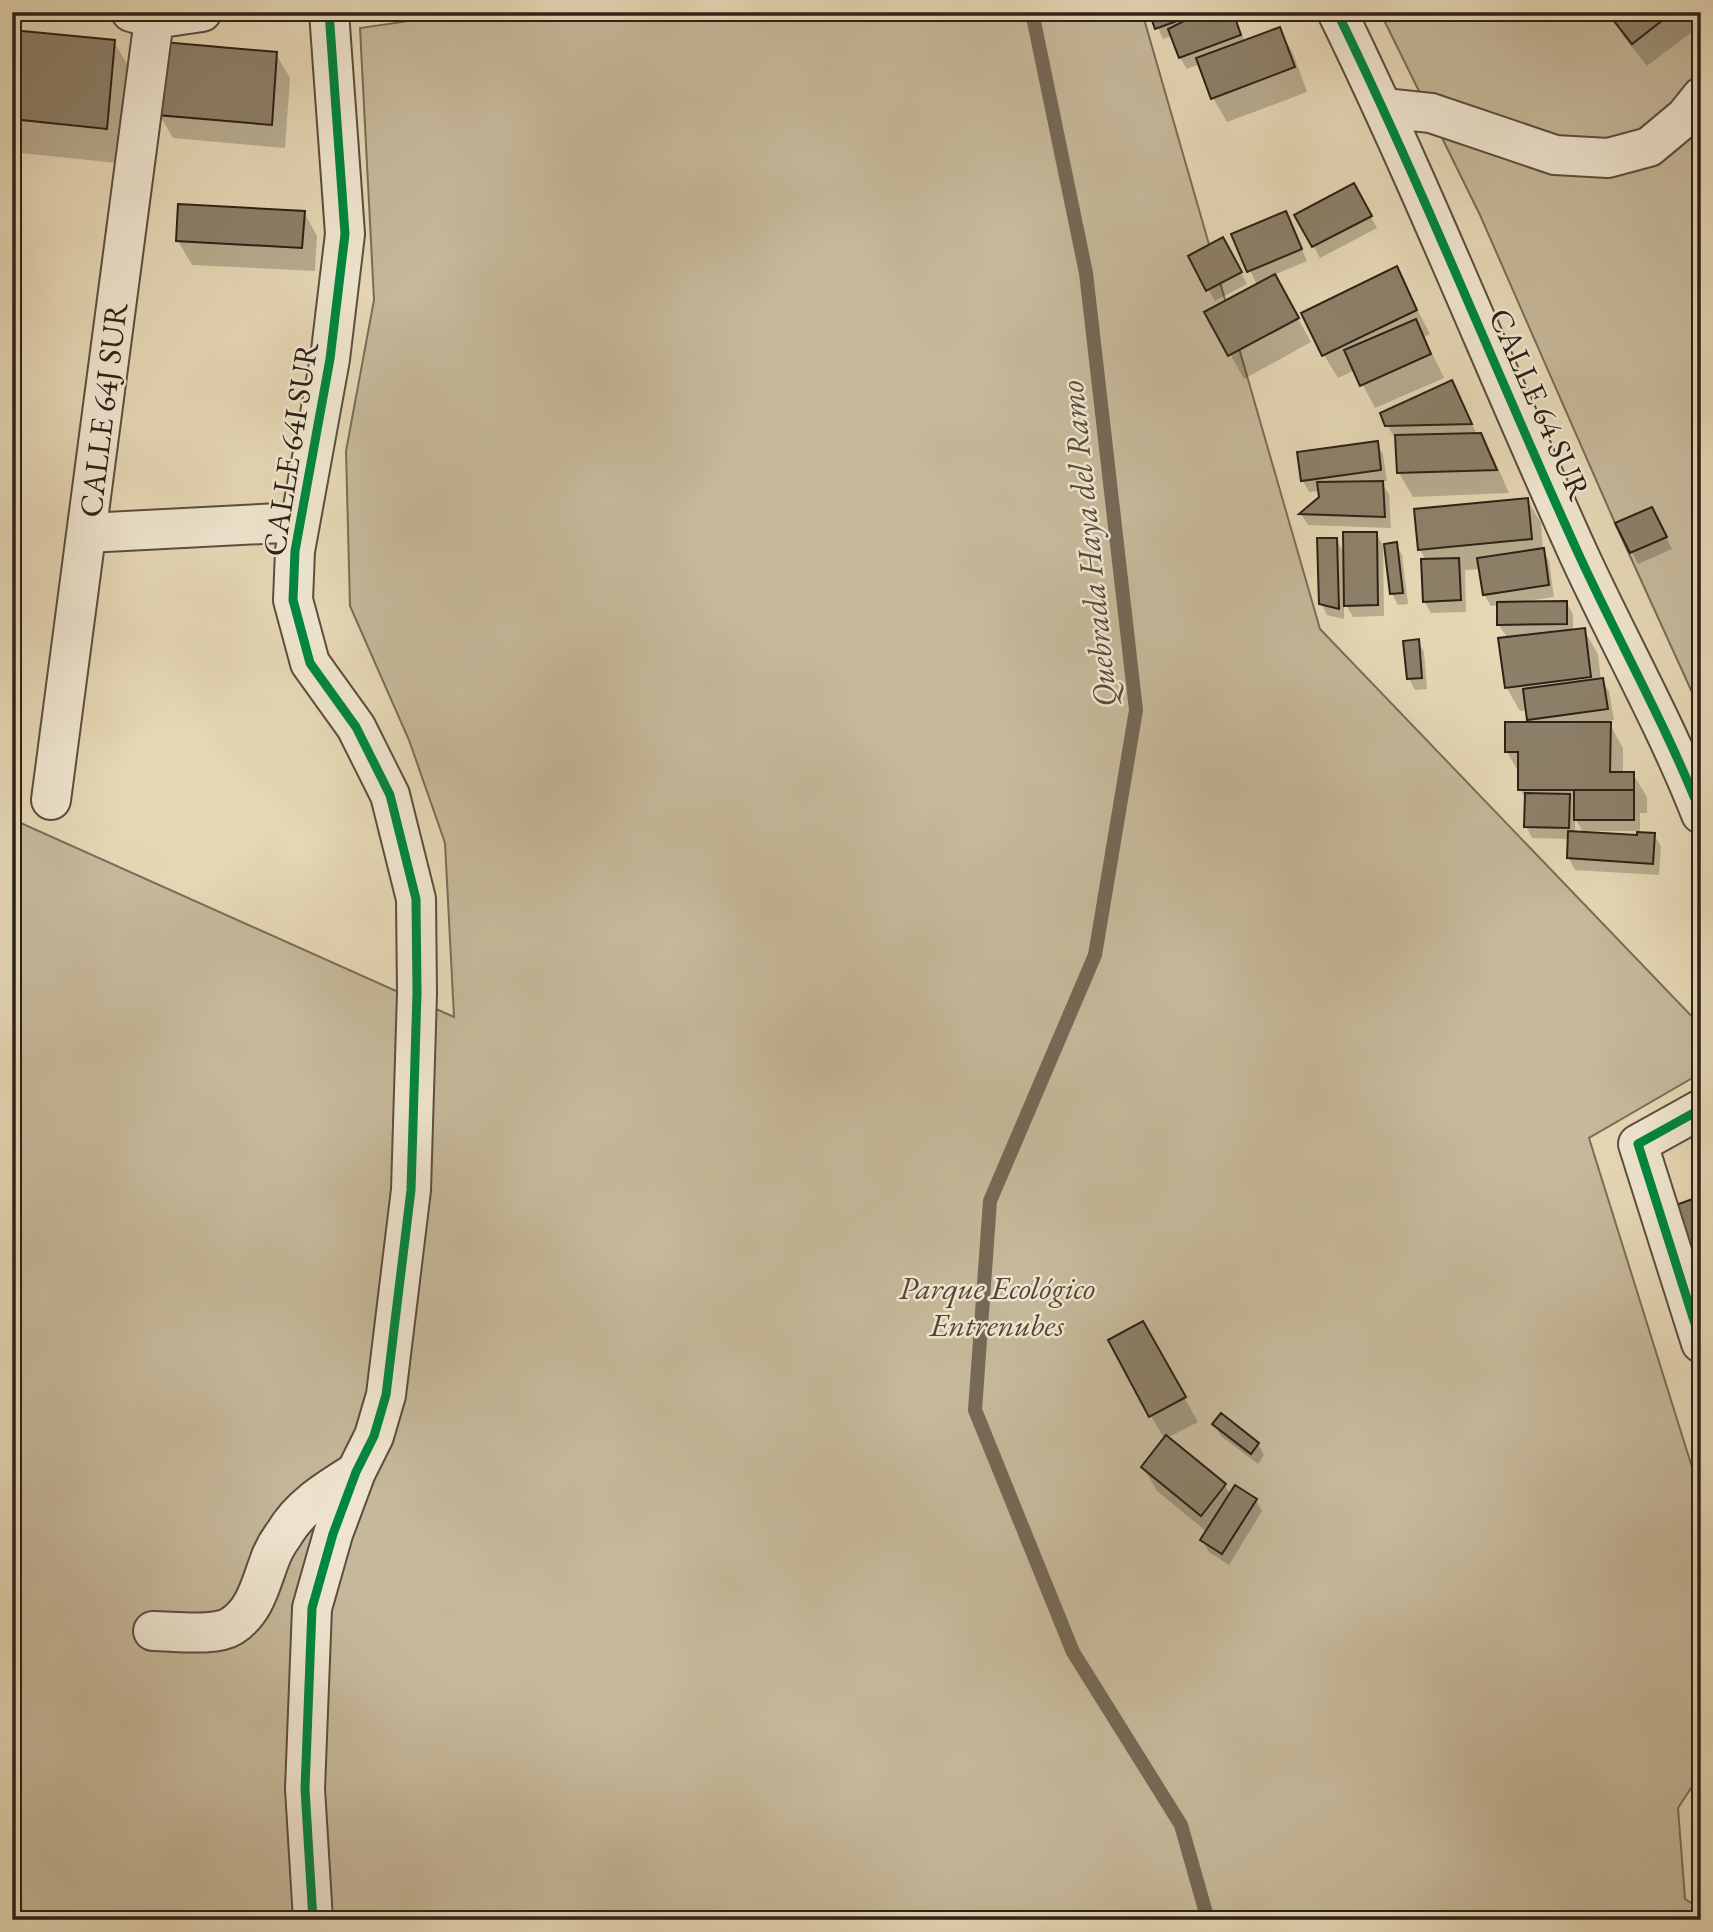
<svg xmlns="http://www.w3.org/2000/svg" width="1713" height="1932" font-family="'EB Garamond',serif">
  <rect width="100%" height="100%" fill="#e6d7b5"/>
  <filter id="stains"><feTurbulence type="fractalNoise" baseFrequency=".00286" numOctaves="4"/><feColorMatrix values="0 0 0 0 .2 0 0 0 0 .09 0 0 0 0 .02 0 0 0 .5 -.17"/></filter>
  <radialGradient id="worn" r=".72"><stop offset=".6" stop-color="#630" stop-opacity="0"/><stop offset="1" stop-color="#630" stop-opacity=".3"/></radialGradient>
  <path fill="#c6b89a" stroke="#796d58" stroke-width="2" d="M 471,12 L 1142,12 L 1320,629 L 1701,1026 L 1701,1073 L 1589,1138 L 1701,1496 L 1701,1773 L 1678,1808 L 1685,1899 L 1701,1909 L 1701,1920 L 12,1920 L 12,819 L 454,1017 L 445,843 L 409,740 L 350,606 L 346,451 L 374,300 L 360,28 Z
    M 1380,12 L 1701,12 L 1701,712 L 1615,523 L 1480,215 Z"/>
  <path fill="#0003" fill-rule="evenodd" d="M 1137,12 L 1242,12 L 1234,15 L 1245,42 L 1279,30 L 1293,53 L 1307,92 L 1227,122 L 1213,98 L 1200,64 L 1187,69 L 1180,58 L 1172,36 L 1163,39 L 1153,16 L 1142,22 Z
    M 1610,12 L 1701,12 L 1701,25 L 1647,66 L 1623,36 Z
    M 12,32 L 114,42 L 135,77 L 126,164 L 12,152 Z
    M 276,54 L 290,78 L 285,148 L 173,138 L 159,114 Z
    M 1353,185 L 1377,228 L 1320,258 L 1297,215 Z
    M 304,212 L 317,236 L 315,271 L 192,265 L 178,241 Z
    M 1291,225 L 1307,261 L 1274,275 L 1311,342 L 1244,379 L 1207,312 L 1257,285 L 1233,235 Z
    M 1229,251 L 1247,284 L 1215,301 L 1190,256 Z
    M 1396,269 L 1430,334 L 1424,337 L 1444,378 L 1375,408 L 1355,370 L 1338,378 L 1324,355 Z
    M 1458,394 L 1477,435 L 1480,435 L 1494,459 L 1509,493 L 1413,497 L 1399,473 L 1397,437 L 1394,437 L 1387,425 Z
    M 1377,443 L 1383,454 L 1387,481 L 1381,482 L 1389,494 L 1391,528 L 1308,525 L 1301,514 L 1321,497 L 1320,491 L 1309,492 L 1303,481 L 1299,454 Z
    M 1527,499 L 1541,523 L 1543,551 L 1549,561 L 1554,597 L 1526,601 L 1526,603 L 1566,602 L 1573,614 L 1573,632 L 1584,630 L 1598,654 L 1601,680 L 1609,691 L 1614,720 L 1608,721 L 1623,748 L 1623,774 L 1633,774 L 1647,797 L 1647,813 L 1640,813 L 1640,834 L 1654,835 L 1661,846 L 1659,875 L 1575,870 L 1569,858 L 1570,839 L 1532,838 L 1526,826 L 1526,800 L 1520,789 L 1520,775 L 1507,752 L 1531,724 L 1528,719 L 1527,710 L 1520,711 L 1506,687 L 1508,639 L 1499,625 L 1499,605 L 1491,606 L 1484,594 L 1480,569 L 1465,570 L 1466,612 L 1431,613 L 1424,601 L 1426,560 L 1420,550 ZM 1575,818 L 1584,834 L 1575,833 ZM 1587,831 L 1639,831 L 1638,837 L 1586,834 Z
    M 1658,520 L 1672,549 L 1638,564 L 1618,524 Z
    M 1376,534 L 1383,545 L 1384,616 L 1353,617 L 1344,601 L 1344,619 L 1327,615 L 1321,603 L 1336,539 L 1345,555 Z
    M 1396,544 L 1402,555 L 1408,604 L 1398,605 L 1392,594 Z
    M 1418,641 L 1424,652 L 1427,689 L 1415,690 L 1409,679 Z
    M 1701,1198 L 1701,1274 L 1694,1263 Z
    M 1143,1323 L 1198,1422 L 1167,1438 L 1225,1486 L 1231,1495 L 1256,1500 L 1262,1511 L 1229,1565 L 1209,1552 L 1202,1540 L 1207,1532 L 1157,1491 L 1143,1467 L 1165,1440 L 1151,1416 Z
    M 1214,1424 L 1258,1444 L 1264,1455 L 1258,1464 L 1221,1436 Z"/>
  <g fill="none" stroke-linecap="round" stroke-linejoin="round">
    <path stroke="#766955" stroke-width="14" d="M 1032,12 L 1086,273 L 1136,710 L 1095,955 L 990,1201 L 975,1410 L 1073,1652 L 1181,1825 L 1208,1920"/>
  </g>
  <path fill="#8d8069" stroke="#2c2217" stroke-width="2" d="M 1149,12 L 1202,12 L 1155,29 Z
    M 1202,12 L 1233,12 L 1241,35 L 1179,58 L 1168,29 Z
    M 1607,12 L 1673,12 L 1632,44 Z
    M 1280,27 L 1295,67 L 1211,99 L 1196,58 Z
    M 12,30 L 115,40 L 107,129 L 12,119 Z
    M 163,42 L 277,52 L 272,125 L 157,115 Z
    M 1354,183 L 1372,216 L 1312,247 L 1294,215 Z
    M 178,204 L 305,211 L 302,248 L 176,241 Z
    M 1286,211 L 1302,249 L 1247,272 L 1231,234 Z
    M 1223,237 L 1242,272 L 1206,291 L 1188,256 Z
    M 1397,266 L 1417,310 L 1322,356 L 1301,313 Z
    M 1275,274 L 1299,318 L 1228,356 L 1204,312 Z
    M 1416,319 L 1431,354 L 1360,386 L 1344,350 Z
    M 1452,380 L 1472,424 L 1385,426 L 1380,413 Z
    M 1481,433 L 1497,470 L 1397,473 L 1395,435 Z
    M 1378,441 L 1381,470 L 1301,481 L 1297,452 Z
    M 1383,481 L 1385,517 L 1299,514 L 1319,497 L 1317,482 Z
    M 1528,498 L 1532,539 L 1418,550 L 1414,509 Z
    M 1652,507 L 1667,537 L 1630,553 L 1615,523 Z
    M 1343,532 L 1377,532 L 1378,605 L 1344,606 Z
    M 1317,538 L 1337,538 L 1339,609 L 1319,604 Z
    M 1397,542 L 1403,593 L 1390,594 L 1384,544 Z
    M 1544,548 L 1549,585 L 1483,595 L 1477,558 Z
    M 1459,558 L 1461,600 L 1423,602 L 1421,559 Z
    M 1567,601 L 1567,624 L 1497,625 L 1497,602 Z
    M 1585,628 L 1591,677 L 1505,688 L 1498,638 Z
    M 1694,631 L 1701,631 L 1701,704 L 1697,704 Z
    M 1419,639 L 1422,678 L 1407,679 L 1403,641 Z
    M 1603,678 L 1608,709 L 1527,720 L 1523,689 Z
    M 1505,722 L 1611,722 L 1610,772 L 1634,772 L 1634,790 L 1518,790 L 1518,752 L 1505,752 Z
    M 1574,790 L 1634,790 L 1634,820 L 1574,820 Z
    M 1525,793 L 1570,794 L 1569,828 L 1524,827 Z
    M 1568,831 L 1637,835 L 1637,832 L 1655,833 L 1653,864 L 1567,858 Z
    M 1701,1196 L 1701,1261 L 1693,1264 L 1673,1206 Z
    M 1143,1321 L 1186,1397 L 1149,1417 L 1108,1340 Z
    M 1221,1413 L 1259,1443 L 1251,1454 L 1212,1424 Z
    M 1166,1435 L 1226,1484 L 1201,1516 L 1141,1467 Z
    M 1235,1485 L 1257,1499 L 1222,1554 L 1200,1540 Z"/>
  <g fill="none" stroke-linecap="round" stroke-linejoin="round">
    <g stroke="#5a4f3e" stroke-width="42">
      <path id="minor" d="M 131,12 L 154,19 L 202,12
        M 1337,12 C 1424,190 1497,375 1579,555 C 1619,642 1666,725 1701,814
        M 1384,108 L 1431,113 L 1555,155 L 1608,158 L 1649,147 L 1685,117 L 1701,97
        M 87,533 L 300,522
        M 51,800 L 154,19
        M 1701,1109 L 1638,1144 L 1701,1343
        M 153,1631 C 174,1631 215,1637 232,1626 C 255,1611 260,1586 269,1562 C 272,1553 278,1542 284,1534 C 301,1505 329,1489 356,1472
        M 313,1920 L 305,1789 L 312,1608 L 333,1534 L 356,1472 L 374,1436 L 386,1395 L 411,1190 L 417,993 L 416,899 L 390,795 L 356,727 L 310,663 L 293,600 L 295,551 L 330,359 L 345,234 L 329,12"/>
    </g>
    <use href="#minor" stroke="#efe5cf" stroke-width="38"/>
    <g stroke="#efe5cf" stroke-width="13">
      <path id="cycleway" d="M 1337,12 C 1424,190 1497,375 1579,555 C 1619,642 1666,725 1701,814
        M 1701,1109 L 1638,1144 L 1701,1343
        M 313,1920 L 305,1789 L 312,1608 L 333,1534 L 356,1472 L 374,1436 L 386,1395 L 411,1190 L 417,993 L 416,899 L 390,795 L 356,727 L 310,663 L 293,600 L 295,551 L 330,359 L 345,234 L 329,12"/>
    </g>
    <use href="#cycleway" stroke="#00873e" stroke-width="9"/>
  </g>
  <g text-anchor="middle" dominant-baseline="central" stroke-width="5" stroke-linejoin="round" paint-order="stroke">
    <g font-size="32" fill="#2c2217" stroke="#efe5cf">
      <text transform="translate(1540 404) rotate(66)">CALLE 64 SUR</text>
      <text transform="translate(103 410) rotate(-83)">CALLE 64J SUR</text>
      <text transform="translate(290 449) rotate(-81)">CALLE 64I SUR</text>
    </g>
    <g font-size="32" font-style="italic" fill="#524838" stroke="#efe5cf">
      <text x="997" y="1288">Parque Ecológico<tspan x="997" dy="37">Entrenubes</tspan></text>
    </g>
    <g font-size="33" font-style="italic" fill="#574c3b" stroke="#efe5cf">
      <text transform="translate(1088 544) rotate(-96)">Quebrada Haya del Ramo</text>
    </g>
  </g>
  <rect width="1713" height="1932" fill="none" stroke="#e6d7b5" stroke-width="42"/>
  <rect x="14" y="14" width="1685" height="1904" fill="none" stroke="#2c2217" stroke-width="3.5"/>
  <rect x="21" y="21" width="1671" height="1890" fill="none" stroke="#2c2217" stroke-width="2"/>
  <rect width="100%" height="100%" filter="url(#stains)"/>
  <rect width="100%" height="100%" fill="url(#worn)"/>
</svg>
